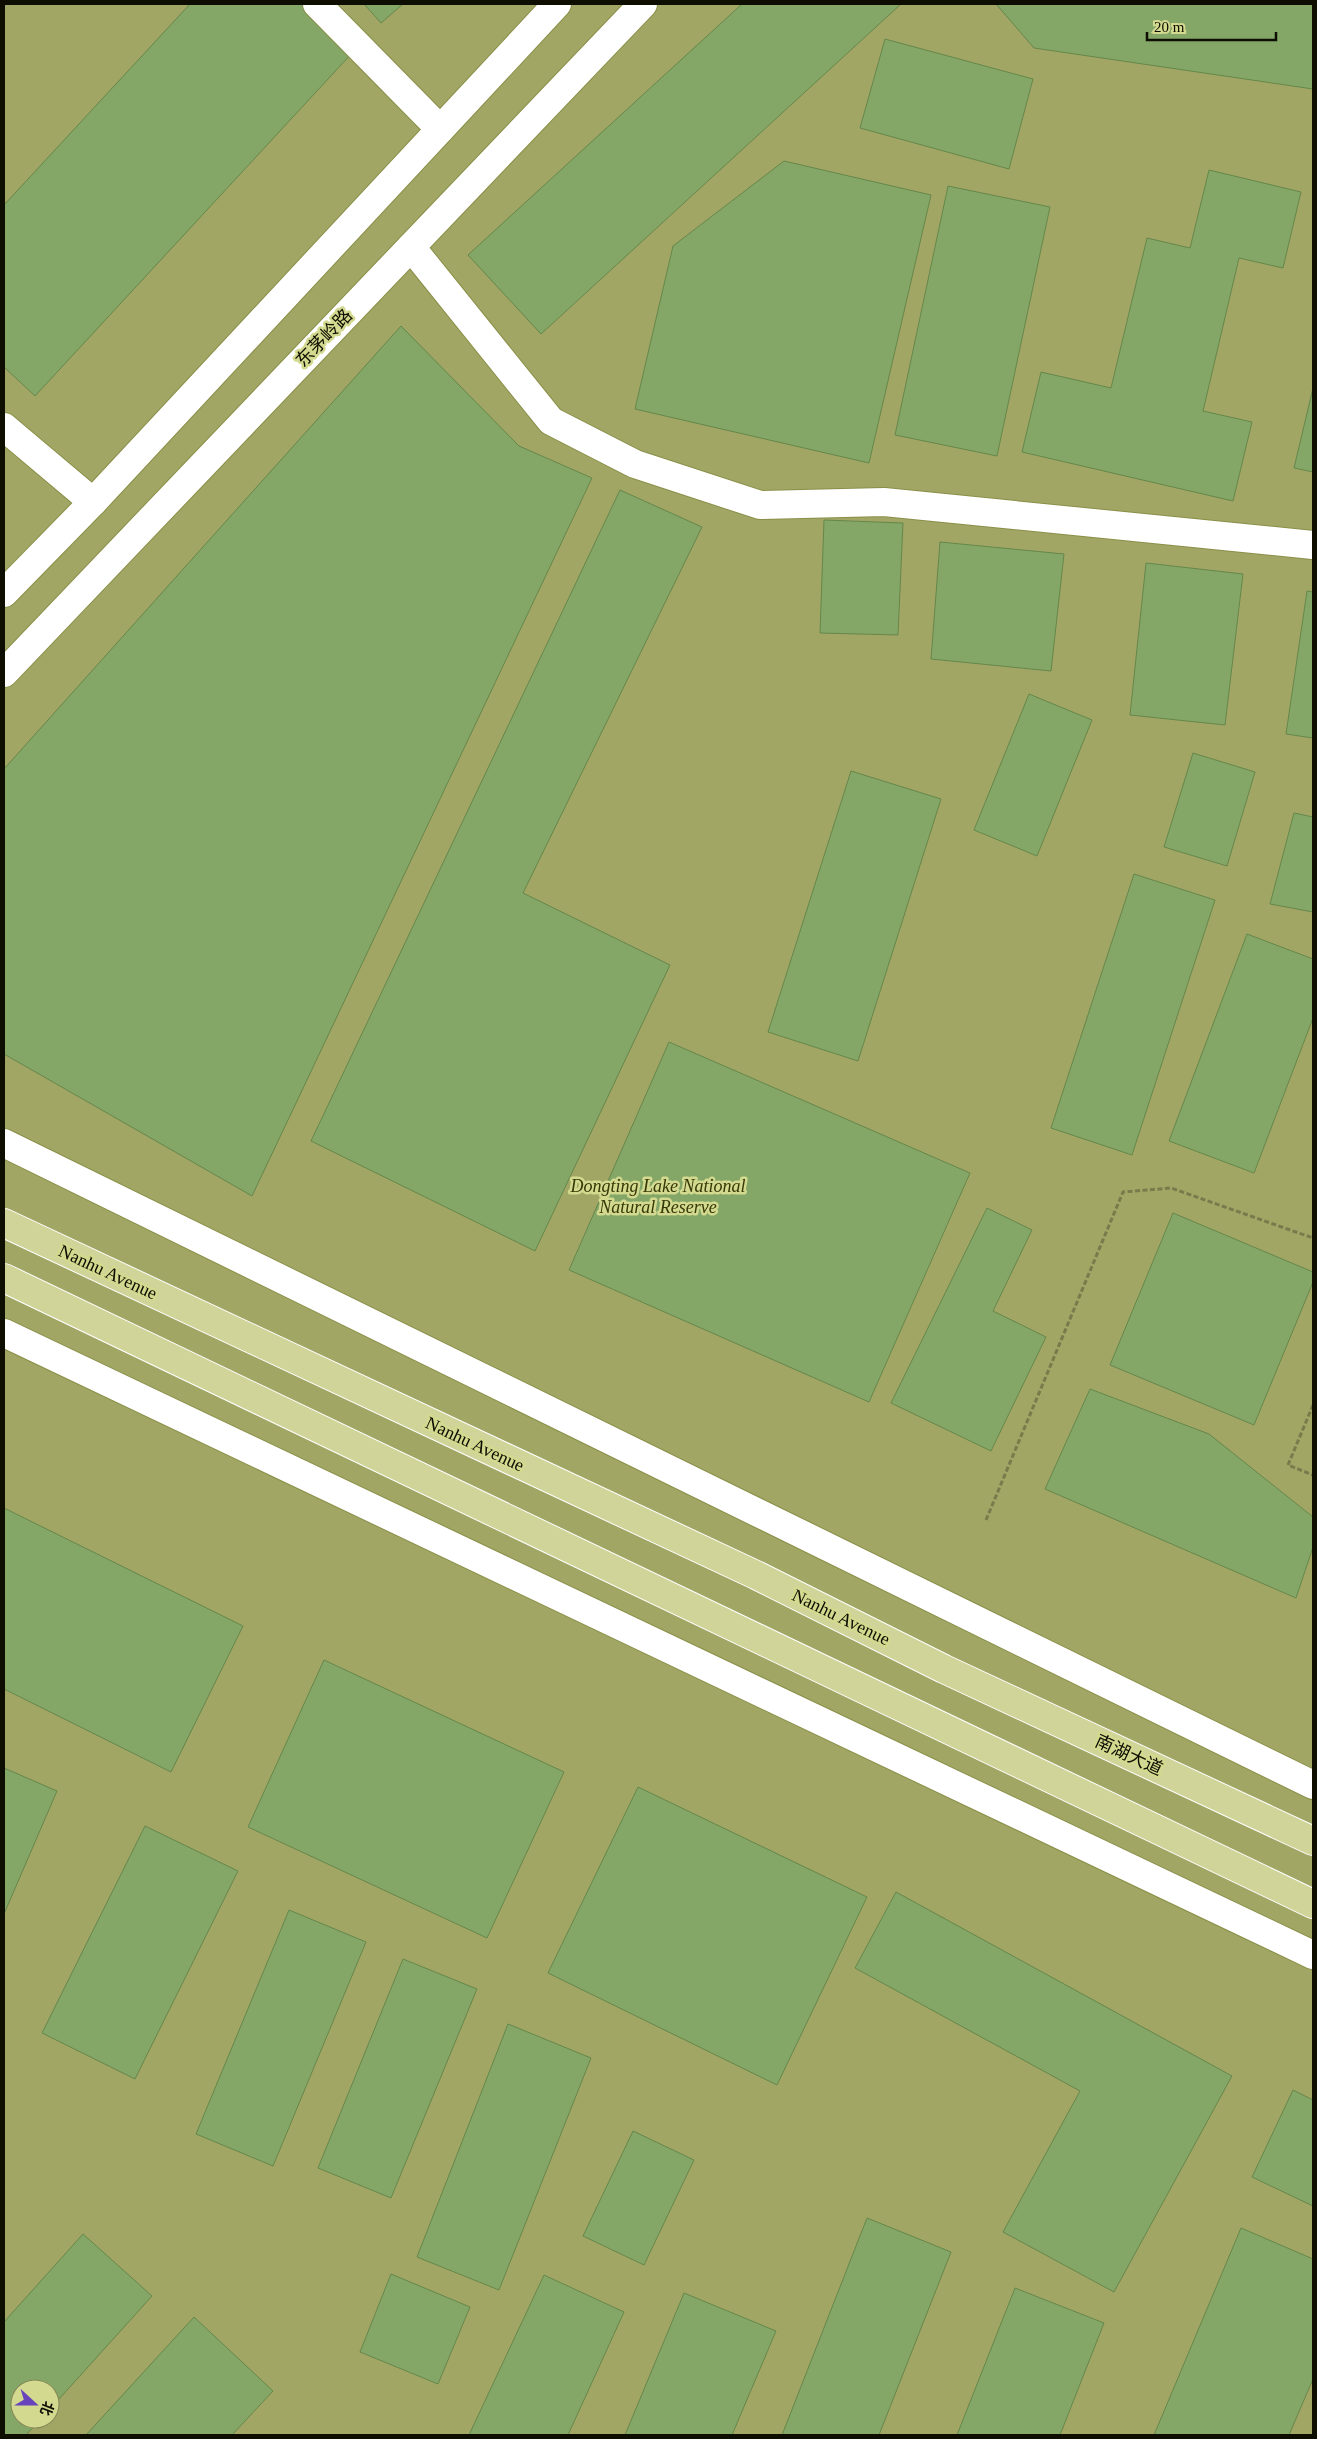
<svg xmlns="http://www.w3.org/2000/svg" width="1317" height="2439" font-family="'Times New Roman','Noto Sans SC',serif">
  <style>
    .green { fill: #a1a665; fill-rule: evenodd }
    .building { fill: #84a768; stroke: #66874a }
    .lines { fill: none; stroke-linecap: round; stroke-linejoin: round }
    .minor-casing { stroke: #8a8f47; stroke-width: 30 }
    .tertiary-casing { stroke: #8a8f47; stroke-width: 30 }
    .secondary-casing { stroke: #8a8f47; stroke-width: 30 }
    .primary-casing { stroke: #fff; stroke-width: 30 }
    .path { stroke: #787b4b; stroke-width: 3; stroke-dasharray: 5 2.5; stroke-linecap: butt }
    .minor { stroke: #fff; stroke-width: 28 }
    .tertiary { stroke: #fff; stroke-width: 28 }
    .secondary { stroke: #fff; stroke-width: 28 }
    .primary { stroke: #d0d498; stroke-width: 28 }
    .labels { text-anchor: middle; stroke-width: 5; stroke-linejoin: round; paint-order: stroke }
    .street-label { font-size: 18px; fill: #0e0e00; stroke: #d3d98f }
    .park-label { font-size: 18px; font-style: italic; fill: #363806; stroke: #d3d98f }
  </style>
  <rect width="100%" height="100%" fill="#c6cc82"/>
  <path class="green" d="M 4,4 L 1313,4 L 1313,2435 L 4,2435 ZM 20,2389 L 50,2389 L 50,2419 L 20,2419 Z"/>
  <g class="building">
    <polygon points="190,4 302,4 353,52 35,396 4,367 4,205"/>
    <polygon points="364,4 403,4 381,23"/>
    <polygon points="742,4 901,4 541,334 468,255"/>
    <polygon points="996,4 1313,4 1313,89 1034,48"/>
    <polygon points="885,39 1033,79 1009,169 860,128"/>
    <polygon points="784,161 931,195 869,463 635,409 673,246"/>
    <polygon points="1209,170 1301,192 1283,268 1239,258 1203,411 1252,422 1233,501 1022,452 1041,372 1111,388 1147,238 1190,248"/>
    <polygon points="948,186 1050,207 997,456 895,435"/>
    <polygon points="401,326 519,446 592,478 252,1196 4,1054 4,769"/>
    <polygon points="1313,388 1313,472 1294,468"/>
    <polygon points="620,490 702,527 523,893 670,965 535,1251 311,1141"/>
    <polygon points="824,520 903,523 898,635 820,633"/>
    <polygon points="940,542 1064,554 1051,671 931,659"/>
    <polygon points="1146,563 1243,574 1225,725 1130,715"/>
    <polygon points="1307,591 1313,592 1313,738 1286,734"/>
    <polygon points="1029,694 1092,720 1037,856 974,830"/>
    <polygon points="1193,753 1255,772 1227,866 1164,847"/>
    <polygon points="851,771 941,799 858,1061 768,1032"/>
    <polygon points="1294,813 1313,817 1313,912 1270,904"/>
    <polygon points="1134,874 1215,900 1132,1155 1051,1128"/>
    <polygon points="1247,934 1313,959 1313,1018 1254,1173 1169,1141"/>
    <polygon points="669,1042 970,1173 869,1402 569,1270"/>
    <polygon points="987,1208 1032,1230 993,1311 1046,1337 991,1451 891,1403"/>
    <polygon points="1173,1213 1313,1272 1313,1282 1254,1425 1110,1365"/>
    <polygon points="1090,1389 1209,1434 1313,1517 1313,1547 1296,1598 1045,1489"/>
    <polygon points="4,1508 243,1626 171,1772 4,1689"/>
    <polygon points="324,1660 564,1772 487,1938 248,1827"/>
    <polygon points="4,1768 57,1791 4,1914"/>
    <polygon points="638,1787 867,1897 777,2085 548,1973"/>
    <polygon points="145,1826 238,1871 135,2079 42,2033"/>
    <polygon points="896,1892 1232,2076 1114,2292 1003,2232 1080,2091 855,1968"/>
    <polygon points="289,1910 366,1942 273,2166 196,2134"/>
    <polygon points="403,1959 477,1989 391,2198 318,2168"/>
    <polygon points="508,2024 591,2058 499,2290 417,2257"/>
    <polygon points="1293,2090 1313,2100 1313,2206 1252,2177"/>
    <polygon points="633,2131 694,2160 644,2265 583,2236"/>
    <polygon points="867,2218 951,2252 879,2435 782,2435"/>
    <polygon points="1241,2228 1313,2259 1313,2379 1289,2435 1154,2435"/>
    <polygon points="83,2234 152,2296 50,2409 50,2389 20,2389 20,2419 41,2419 26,2435 4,2435 4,2322"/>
    <polygon points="391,2274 470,2307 438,2384 360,2352"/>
    <polygon points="544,2275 624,2312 568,2435 469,2435"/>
    <polygon points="1015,2288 1104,2323 1060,2435 957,2435"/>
    <polygon points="684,2293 776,2331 732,2435 625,2435"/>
    <polygon points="194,2317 273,2391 232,2435 86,2435"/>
  </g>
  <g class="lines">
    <g class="minor-casing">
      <g id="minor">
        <polyline points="317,4 440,129"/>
        <polyline points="411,247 551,421 635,464 760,505 884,502 1313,545"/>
        <polyline points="4,427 93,502"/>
      </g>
    </g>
    <g class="tertiary-casing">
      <g id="tertiary">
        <polyline points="4,1143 1313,1785"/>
        <polyline points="4,1333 1313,1955"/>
      </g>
    </g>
    <g class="secondary-casing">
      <g id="secondary">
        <polyline points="4,593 93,502 557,4"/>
        <polyline points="4,673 643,4"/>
      </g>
    </g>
    <g class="primary-casing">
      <g id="primary">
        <polyline points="4,1223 756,1575 944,1669 1313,1841"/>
        <polyline points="4,1278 1313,1904"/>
      </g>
    </g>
    <g class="path">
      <polyline points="1313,1405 1288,1465 1313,1475"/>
      <polyline points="986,1520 1123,1192 1171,1188 1313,1238"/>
    </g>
    <use href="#minor" class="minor"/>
    <use href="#tertiary" class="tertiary"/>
    <use href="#secondary" class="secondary"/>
    <use href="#primary" class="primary"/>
  </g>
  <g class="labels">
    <g class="street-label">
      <text transform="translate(324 338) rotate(-46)" y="6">东茅岭路</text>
      <text transform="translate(108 1272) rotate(25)" y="6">Nanhu Avenue</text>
      <text transform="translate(475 1444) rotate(25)" y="6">Nanhu Avenue</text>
      <text transform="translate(841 1617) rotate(26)" y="6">Nanhu Avenue</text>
      <text transform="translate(1129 1755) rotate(25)" y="6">南湖大道</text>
    </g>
    <g class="park-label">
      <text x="658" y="1192">Dongting Lake National<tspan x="658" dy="21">Natural Reserve</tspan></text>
    </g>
  </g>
  <rect width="1317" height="2439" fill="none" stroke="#0e0e00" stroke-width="10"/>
  <g transform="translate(35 2404) rotate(111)"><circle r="24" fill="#d3d98f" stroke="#848856"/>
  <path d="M0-4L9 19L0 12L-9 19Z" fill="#6743bc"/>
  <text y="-8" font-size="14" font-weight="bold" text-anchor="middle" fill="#0e0e00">北</text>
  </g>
  <path d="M1147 32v8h129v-8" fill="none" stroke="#0e0e00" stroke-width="2.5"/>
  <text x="1154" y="32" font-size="15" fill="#0e0e00" stroke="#d3d98f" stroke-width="4" paint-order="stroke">20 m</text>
</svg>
